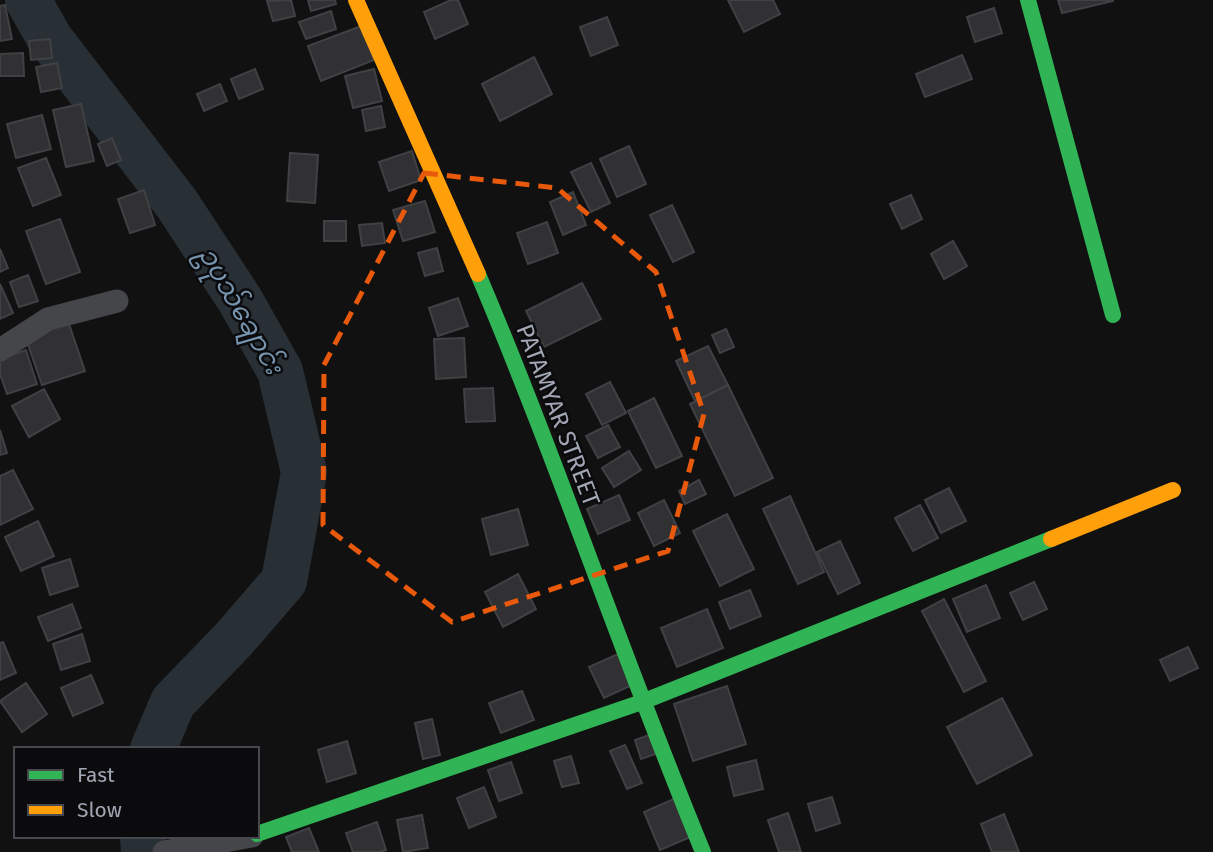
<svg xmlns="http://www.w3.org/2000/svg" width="1213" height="852" font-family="'Fira Sans','Noto Sans Myanmar',sans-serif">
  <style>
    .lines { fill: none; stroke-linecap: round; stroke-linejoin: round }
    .river { stroke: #283036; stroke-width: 46 }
    .building { fill: #313133; stroke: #404145; stroke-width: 2 }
    .street { stroke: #45464a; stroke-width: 23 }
    .fast { stroke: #30b455; stroke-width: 16 }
    .slow { stroke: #ff9f0a; stroke-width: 16 }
    .marked { fill: none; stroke: #e8590c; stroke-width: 5; stroke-dasharray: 14 9; stroke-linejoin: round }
    .labels { text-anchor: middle; stroke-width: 5; stroke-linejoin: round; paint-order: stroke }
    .street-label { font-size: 24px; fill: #a1a6b3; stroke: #0b0b0d }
    .water-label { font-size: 26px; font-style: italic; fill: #7794af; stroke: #0b0b0d }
  </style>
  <rect width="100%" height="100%" fill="#111"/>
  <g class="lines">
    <g class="river">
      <polyline points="28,0 50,39 177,204 240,300 280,371 304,472 284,581 233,640 173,702 153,749"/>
      <polyline points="143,836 144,852"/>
    </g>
  </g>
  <g class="building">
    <polygon points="291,0 295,16 273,21 267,1"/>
    <polygon points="308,0 335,0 336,4 311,11"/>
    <polygon points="451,0 458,0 468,24 435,39 424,12"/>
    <polygon points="728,0 773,0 780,14 744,32"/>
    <polygon points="1058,0 1113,0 1113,1 1062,13"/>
    <polygon points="5,5 12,39 0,41 0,6"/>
    <polygon points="994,8 1002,33 975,42 967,17"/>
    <polygon points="331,11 336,29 306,39 299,22"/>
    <polygon points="607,17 618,45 591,56 580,27"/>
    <polygon points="361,26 374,60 321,81 308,46"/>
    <polygon points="50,39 52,58 31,60 29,41"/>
    <polygon points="23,53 24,76 0,76 0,54"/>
    <polygon points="962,55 972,79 925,97 916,74"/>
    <polygon points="534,57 552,94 500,121 482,84"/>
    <polygon points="57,63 62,88 41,92 36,67"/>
    <polygon points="255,69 263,89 239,99 231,79"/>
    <polygon points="374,69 382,101 353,108 345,76"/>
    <polygon points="220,84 227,101 204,111 197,94"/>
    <polygon points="81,104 94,161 66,167 53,110"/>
    <polygon points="381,106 385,127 366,131 362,110"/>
    <polygon points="42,115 51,149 16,158 7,124"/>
    <polygon points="112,138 121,160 107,166 98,144"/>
    <polygon points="629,146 646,184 617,197 600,159"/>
    <polygon points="412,151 421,180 389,191 379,162"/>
    <polygon points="290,153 318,155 315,203 287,201"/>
    <polygon points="46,158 61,195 33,206 18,168"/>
    <polygon points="591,163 610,203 591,212 571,172"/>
    <polygon points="144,190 155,225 130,233 118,199"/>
    <polygon points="573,192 586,225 563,235 550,202"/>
    <polygon points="911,195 922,219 902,229 890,204"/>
    <polygon points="425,201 435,232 403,241 393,210"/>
    <polygon points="672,205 694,252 673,262 650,215"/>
    <polygon points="60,219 80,272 46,284 26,231"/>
    <rect x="324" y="221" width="22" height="20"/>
    <polygon points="547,222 558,253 528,264 517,233"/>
    <polygon points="382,223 385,243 362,246 359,225"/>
    <polygon points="953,241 967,266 944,279 931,254"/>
    <polygon points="437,248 443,271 425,276 418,253"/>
    <polygon points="0,249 8,268 0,272"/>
    <polygon points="28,275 38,301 19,307 10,282"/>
    <polygon points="582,283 601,319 544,347 526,311"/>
    <polygon points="0,284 13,313 0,319"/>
    <polygon points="458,298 468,326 438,336 429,308"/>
    <polygon points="68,321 85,371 42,385 25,336"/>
    <polygon points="726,329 734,347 720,353 712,335"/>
    <polygon points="464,338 466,377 436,379 434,339"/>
    <polygon points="708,346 728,385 695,401 676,361"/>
    <polygon points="26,350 37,384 7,394 0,374 0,359"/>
    <polygon points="610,382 626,413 602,425 586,394"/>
    <polygon points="728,385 773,478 735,496 690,404"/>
    <polygon points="493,388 495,421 466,422 464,389"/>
    <polygon points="44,389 60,419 29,437 12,406"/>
    <polygon points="654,398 682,456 656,468 628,411"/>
    <polygon points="608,425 620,447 598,458 586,436"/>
    <polygon points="0,430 7,453 0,455"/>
    <polygon points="629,451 641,470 614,487 602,468"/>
    <polygon points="13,470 33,509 0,525 0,476"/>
    <polygon points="699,480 706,494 685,504 679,491"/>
    <polygon points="949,488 966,521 941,533 925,500"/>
    <polygon points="619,495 630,520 598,534 587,509"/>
    <polygon points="790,496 824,572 798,584 763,509"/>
    <polygon points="664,500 680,533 654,546 638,513"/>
    <polygon points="920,505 938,538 913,551 895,518"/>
    <polygon points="518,509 528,545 491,555 482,519"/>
    <polygon points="727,514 754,569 720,586 693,531"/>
    <polygon points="38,521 54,556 21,571 5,537"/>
    <polygon points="840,541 860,583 838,594 817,552"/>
    <polygon points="70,559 78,586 50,595 42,568"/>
    <polygon points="518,574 536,609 503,627 485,592"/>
    <polygon points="1034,582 1047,609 1023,620 1010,593"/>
    <polygon points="986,585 1000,618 967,632 953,599"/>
    <polygon points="750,590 761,616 730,629 719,602"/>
    <polygon points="944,599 986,681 964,692 922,611"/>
    <polygon points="72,604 81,628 48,641 38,617"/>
    <polygon points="707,609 723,648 677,667 661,628"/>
    <polygon points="82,634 90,661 61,670 53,644"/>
    <polygon points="3,642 16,673 0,680 0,643"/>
    <polygon points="1188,647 1198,668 1170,681 1160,660"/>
    <polygon points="618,654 632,685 604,698 589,667"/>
    <polygon points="91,675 103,703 73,716 61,688"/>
    <polygon points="26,683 47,714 22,732 0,701"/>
    <polygon points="727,686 746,744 693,761 674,704"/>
    <polygon points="522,691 534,720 501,733 489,703"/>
    <polygon points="1002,698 1032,755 977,784 947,727"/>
    <polygon points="432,719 440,755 423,759 415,723"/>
    <polygon points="649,735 656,754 641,759 635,740"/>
    <polygon points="347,741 356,773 327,782 318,750"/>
    <polygon points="625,745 642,783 627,789 610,751"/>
    <polygon points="571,756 579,783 562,787 554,761"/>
    <polygon points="756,760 763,789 734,796 727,767"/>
    <polygon points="511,762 522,793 499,801 488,770"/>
    <polygon points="484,787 496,817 469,828 457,798"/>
    <polygon points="832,797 840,823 816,831 808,804"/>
    <polygon points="676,798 693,836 660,850 644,812"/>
    <polygon points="788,813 801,852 779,852 768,820"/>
    <polygon points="1004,814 1019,852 992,852 981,824"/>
    <polygon points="422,815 428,848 403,852 397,820"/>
    <polygon points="377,822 386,850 380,852 353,852 346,833"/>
    <polygon points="309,828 319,852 292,852 286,837"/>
  </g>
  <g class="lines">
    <g class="street">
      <polyline points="0,350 48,319 117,301"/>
      <polyline points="164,852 252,836"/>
    </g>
    <g class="fast">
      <polyline points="1028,0 1113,315"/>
      <path d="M 478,274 C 559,465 624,661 703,852"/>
      <polyline points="257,834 642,702 1051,539"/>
    </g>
    <g class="slow">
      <polyline points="356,0 478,274"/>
      <polyline points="1051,539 1173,490"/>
    </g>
  </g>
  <path class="marked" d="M 424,173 L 557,188 L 656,272 L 704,414 L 668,551 L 452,622 L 323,525 L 324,365 Z"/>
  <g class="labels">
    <g class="street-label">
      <text transform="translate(558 415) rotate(69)" y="8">PATAMYAR STREET</text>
    </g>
    <g class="water-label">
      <text transform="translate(241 310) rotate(60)" y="9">ဥပုသ်ချောင်း</text>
    </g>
  </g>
  <rect x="14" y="747" width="245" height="91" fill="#0b0b0d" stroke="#47494f" stroke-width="2"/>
  <rect x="28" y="770" width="35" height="10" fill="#30b455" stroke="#47494f" stroke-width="2"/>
  <text x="77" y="782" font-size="21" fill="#a1a6b3">Fast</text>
  <rect x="28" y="805" width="35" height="10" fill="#ff9f0a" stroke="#47494f" stroke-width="2"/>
  <text x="77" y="817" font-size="21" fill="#a1a6b3">Slow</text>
</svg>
